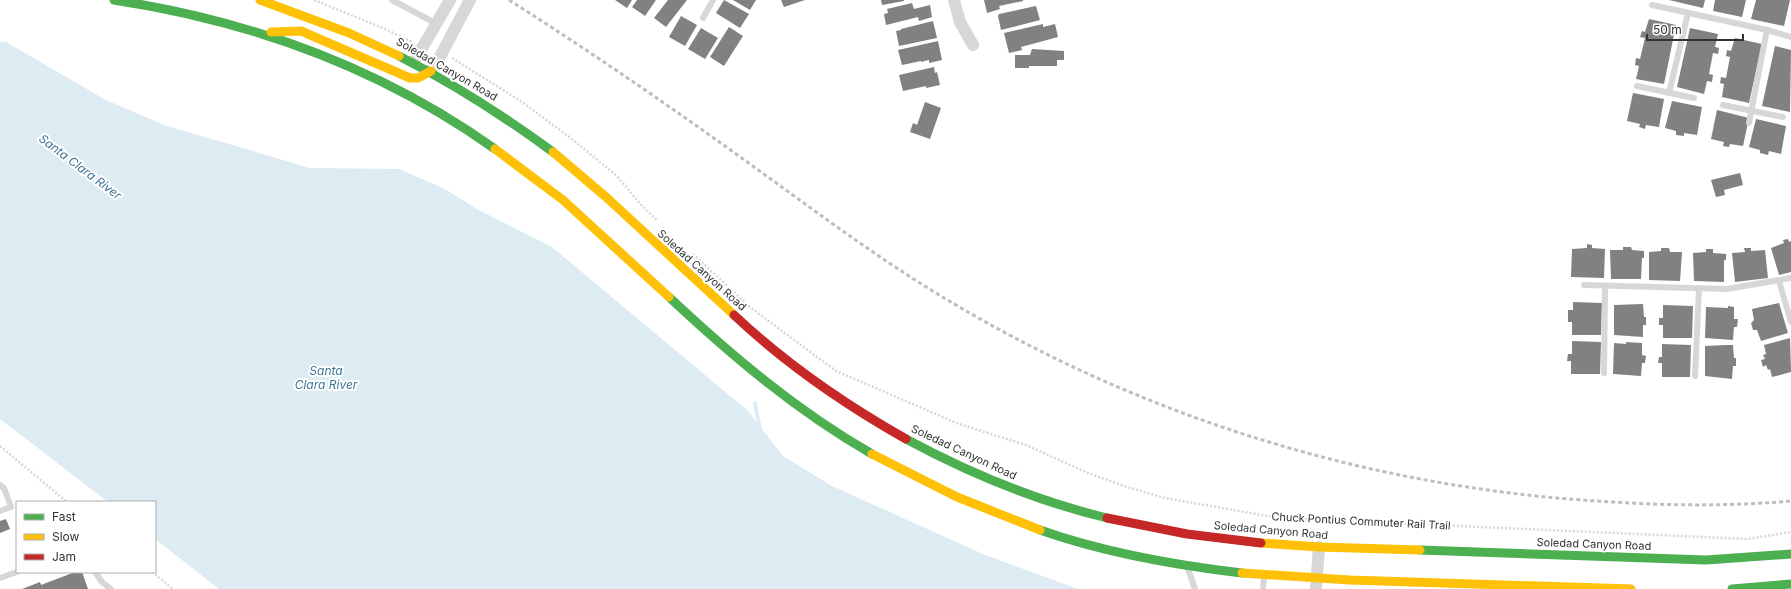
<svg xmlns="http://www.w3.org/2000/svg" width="1791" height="589" font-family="Inter,sans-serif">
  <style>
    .water { fill: #ddebf3 }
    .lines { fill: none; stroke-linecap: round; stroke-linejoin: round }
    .stream { stroke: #ddebf3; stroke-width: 4 }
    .building { fill: #818181 }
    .path { stroke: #d6d6d6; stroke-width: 2.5; stroke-dasharray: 2 2; stroke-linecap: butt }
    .lane { stroke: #d7d7d7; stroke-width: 6 }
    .street { stroke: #d7d7d7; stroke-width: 12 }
    .fast { stroke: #4caf50; stroke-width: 9 }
    .slow { stroke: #ffc107; stroke-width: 9 }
    .jam { stroke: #c62828; stroke-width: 9 }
    .rail { stroke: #bebebe; stroke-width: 3; stroke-dasharray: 4 3; stroke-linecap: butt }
    .labels { text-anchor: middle; stroke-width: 4; stroke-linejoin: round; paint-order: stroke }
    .street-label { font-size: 11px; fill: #333; stroke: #fff }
    .water-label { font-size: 12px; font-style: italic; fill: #3f7597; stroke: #fff }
  </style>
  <rect width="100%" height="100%" fill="#fff"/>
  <polygon class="water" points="0,42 6,42 104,99 164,125 310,168 399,169 445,189 477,209 552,247 748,411 783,456 832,486 983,554 1078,589 219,589 155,539 155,502 108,502 0,419"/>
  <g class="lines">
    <polyline class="stream" points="755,403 760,430"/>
  </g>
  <g class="building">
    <polygon points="615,0 632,0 627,8"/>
    <polygon points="637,0 656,0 645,16 632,7"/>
    <polygon points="668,0 687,0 666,27 654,18"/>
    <polygon points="724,0 749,14 740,28 716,13"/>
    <polygon points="733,0 756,0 750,10"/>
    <polygon points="781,0 805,0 784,7"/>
    <polygon points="881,0 904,0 904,1 882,5"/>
    <polygon points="984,0 1023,0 1023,1 999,6 1000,9 987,13"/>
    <polygon points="1669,0 1705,0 1703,8"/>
    <polygon points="1715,0 1746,0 1742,17 1713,11"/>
    <polygon points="1756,0 1790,0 1784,26 1751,19"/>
    <polygon points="912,3 914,9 930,5 932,17 919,21 918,17 886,25 884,14 888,13 887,9"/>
    <polygon points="1036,6 1040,20 1001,30 998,16 999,14"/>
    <polygon points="681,16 697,25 685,46 669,37"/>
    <polygon points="1649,19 1676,25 1664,84 1636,79 1639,66 1635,65 1636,58 1640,59 1645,38 1640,37 1642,31 1645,32"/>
    <polygon points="933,21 937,38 899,46 896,31 901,30 901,29"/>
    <polygon points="1043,24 1043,27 1055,24 1058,37 1021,47 1022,50 1009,53 1004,33"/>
    <polygon points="729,27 743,36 724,66 710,57"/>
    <polygon points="701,28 718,38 705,59 688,49"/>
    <polygon points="1690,28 1718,34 1715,47 1719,48 1718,54 1713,53 1709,74 1713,75 1712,82 1707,81 1704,94 1677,87"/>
    <polygon points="1735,38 1762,44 1749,103 1722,97 1724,84 1720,83 1721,77 1726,78 1730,57 1726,56 1727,50 1731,51"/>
    <polygon points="938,41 942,60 929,63 929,60 921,62 921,61 902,65 898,50"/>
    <polygon points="1775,46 1791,50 1790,112 1762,106"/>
    <polygon points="1032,49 1064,51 1064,60 1057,60 1057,66 1029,66 1029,68 1015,68 1015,55 1030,55"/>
    <polygon points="934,67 935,73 937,72 940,85 926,88 926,86 903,91 899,75"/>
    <polygon points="1633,93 1664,99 1659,127 1646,125 1645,129 1639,127 1640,124 1627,121"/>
    <polygon points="1672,101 1702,107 1697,135 1684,133 1684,136 1676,135 1676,131 1665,128"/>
    <polygon points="925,102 941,108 930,139 910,132 913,123 917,125"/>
    <polygon points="1717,110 1749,118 1743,146 1730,144 1729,147 1723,146 1724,142 1711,139"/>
    <polygon points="1756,119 1786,126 1781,154 1769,151 1768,155 1760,153 1760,150 1749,147"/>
    <polygon points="1740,173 1743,185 1724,190 1725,195 1716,197 1711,180"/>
    <polygon points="1788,239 1789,242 1791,241 1791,272 1779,275 1771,248 1784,243 1783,240"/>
    <polygon points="1587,244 1592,245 1592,248 1605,249 1604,278 1571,277 1572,249 1587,248"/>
    <polygon points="1623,247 1631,247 1632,250 1644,251 1644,258 1642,258 1641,279 1611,279 1610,250 1623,250"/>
    <polygon points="1661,248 1669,248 1670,252 1682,252 1680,281 1649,280 1649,252 1661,251"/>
    <polygon points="1744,248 1751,248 1751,251 1765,250 1768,278 1735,282 1732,253 1745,252"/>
    <polygon points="1706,249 1713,249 1713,253 1726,254 1726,260 1724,260 1724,282 1694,281 1693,253 1706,252"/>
    <polygon points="1573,302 1602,303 1601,335 1572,335 1572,322 1568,322 1568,310 1573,310"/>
    <polygon points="1779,303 1788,333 1761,341 1757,330 1753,330 1751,323 1754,320 1752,309"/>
    <polygon points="1643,304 1644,317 1646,317 1646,325 1643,325 1643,337 1614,335 1614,305"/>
    <polygon points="1663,305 1693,306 1692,338 1663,338 1663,325 1659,325 1659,318 1663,318"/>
    <polygon points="1728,306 1734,307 1734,319 1738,319 1737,327 1734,327 1733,340 1705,338 1706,307 1728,308"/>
    <polygon points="1790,338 1791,372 1772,377 1770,369 1768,370 1766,365 1763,367 1761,360 1765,359 1763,355 1766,354 1764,345"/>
    <polygon points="1572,341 1601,342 1600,374 1571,374 1571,361 1567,361 1568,354 1572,354"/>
    <polygon points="1626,342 1642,343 1642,355 1646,356 1645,363 1642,363 1641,376 1613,374 1614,343 1626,344"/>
    <polygon points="1662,344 1691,345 1690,377 1662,377 1662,363 1658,363 1659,357 1662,357"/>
    <polygon points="1726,345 1733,345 1734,358 1736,358 1736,366 1733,366 1732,379 1705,376 1705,346"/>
    <polygon points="6,519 10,529 0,533 0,521"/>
    <polygon points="75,572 82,572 88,589 22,589 40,582 41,585"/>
  </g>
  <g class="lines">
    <g class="path">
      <polyline points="314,0 385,29 412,42"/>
      <polyline points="452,58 522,102 568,136 617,176 642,206 657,220"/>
      <polyline points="693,254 751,308 836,371 959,424 1026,445 1088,473 1127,487 1165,498 1279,518 1748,539 1791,532"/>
      <polyline points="0,446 67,502"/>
      <polyline points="152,572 173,589"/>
    </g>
    <g class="lane">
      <polyline points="392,0 437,24"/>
      <polyline points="1652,5 1767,30 1791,37"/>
      <polyline points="703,18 713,0"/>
      <polyline points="1637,86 1694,98"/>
      <polyline points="1669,93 1688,13"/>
      <polyline points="1723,105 1783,117"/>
      <polyline points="1749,123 1767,30"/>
      <polyline points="1779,281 1791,322"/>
      <polyline points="1584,285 1727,289 1791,278"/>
      <polyline points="1604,373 1605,286"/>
      <polyline points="1695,376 1699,288"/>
      <polyline points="0,485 4,488 11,507 0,511"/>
      <polyline points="1188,569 1195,589"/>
      <polyline points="95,572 102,582 111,589"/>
      <polyline points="0,578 17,572"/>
      <polyline points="1263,589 1264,577"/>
    </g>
    <g class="street">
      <polyline points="954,0 960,22 973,45"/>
      <polyline points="414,62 450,0"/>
      <polyline points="431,71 442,53 470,0"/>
      <polyline points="1316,589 1319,547"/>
    </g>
    <g class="fast">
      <path d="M 114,0 C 252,21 381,68 495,149"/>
      <path d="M 399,56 C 454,84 504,116 553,152"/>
      <path d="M 669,297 C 732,356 797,411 872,454"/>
      <path d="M 906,439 C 969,473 1037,501 1107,518"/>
      <path d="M 1040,530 C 1105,553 1174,565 1242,573"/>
      <polyline points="1420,550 1706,560 1791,554"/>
      <polyline points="1732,589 1791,584"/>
    </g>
    <g class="slow">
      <polyline points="260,0 349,33 399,56"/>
      <polyline points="271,32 301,31 410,78 418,78 431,71"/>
      <polyline points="495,149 563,200 669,297"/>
      <polyline points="553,152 606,197 734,315"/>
      <polyline points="872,454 957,497 1040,530"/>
      <polyline points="1261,543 1319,547 1420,550"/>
      <polyline points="1242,573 1350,580 1631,589"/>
    </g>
    <g class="jam">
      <path d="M 734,315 C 786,364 844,404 906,439"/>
      <polyline points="1107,518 1187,534 1261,543"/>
    </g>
    <path class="rail" d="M 509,0 C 591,52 671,107 750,164 C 811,208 872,254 936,293 C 1140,418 1375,490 1614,502 C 1673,506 1732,506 1791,501"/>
  </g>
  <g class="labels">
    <g class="street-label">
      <text transform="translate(447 69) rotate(30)" y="4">Soledad Canyon Road</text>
      <text transform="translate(702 270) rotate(42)" y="4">Soledad Canyon Road</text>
      <text transform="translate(964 452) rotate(25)" y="4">Soledad Canyon Road</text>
      <text transform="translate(1361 521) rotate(3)" y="4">Chuck Pontius Commuter Rail Trail</text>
      <text transform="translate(1271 530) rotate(5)" y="4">Soledad Canyon Road</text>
      <text transform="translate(1594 544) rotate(2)" y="4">Soledad Canyon Road</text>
    </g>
    <g class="water-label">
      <text transform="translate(80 167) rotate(37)" y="4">Santa Clara River</text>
      <text x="326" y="375">Santa<tspan x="326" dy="14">Clara River</tspan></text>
    </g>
  </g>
  <rect x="16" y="501" width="140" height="72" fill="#ffffff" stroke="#adadad"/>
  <rect x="24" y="514" width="20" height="6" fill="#4caf50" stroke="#adadad"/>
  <text x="52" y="521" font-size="12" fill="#333333">Fast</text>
  <rect x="24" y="534" width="20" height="6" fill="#ffc107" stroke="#adadad"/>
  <text x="52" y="541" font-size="12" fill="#333333">Slow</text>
  <rect x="24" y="554" width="20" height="6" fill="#c62828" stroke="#adadad"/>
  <text x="52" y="561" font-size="12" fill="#333333">Jam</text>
  <path d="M1647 34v6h96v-6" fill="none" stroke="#333333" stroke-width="2"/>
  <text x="1653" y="34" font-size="12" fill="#333333" stroke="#ffffff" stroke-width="3" paint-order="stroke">50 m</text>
</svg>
